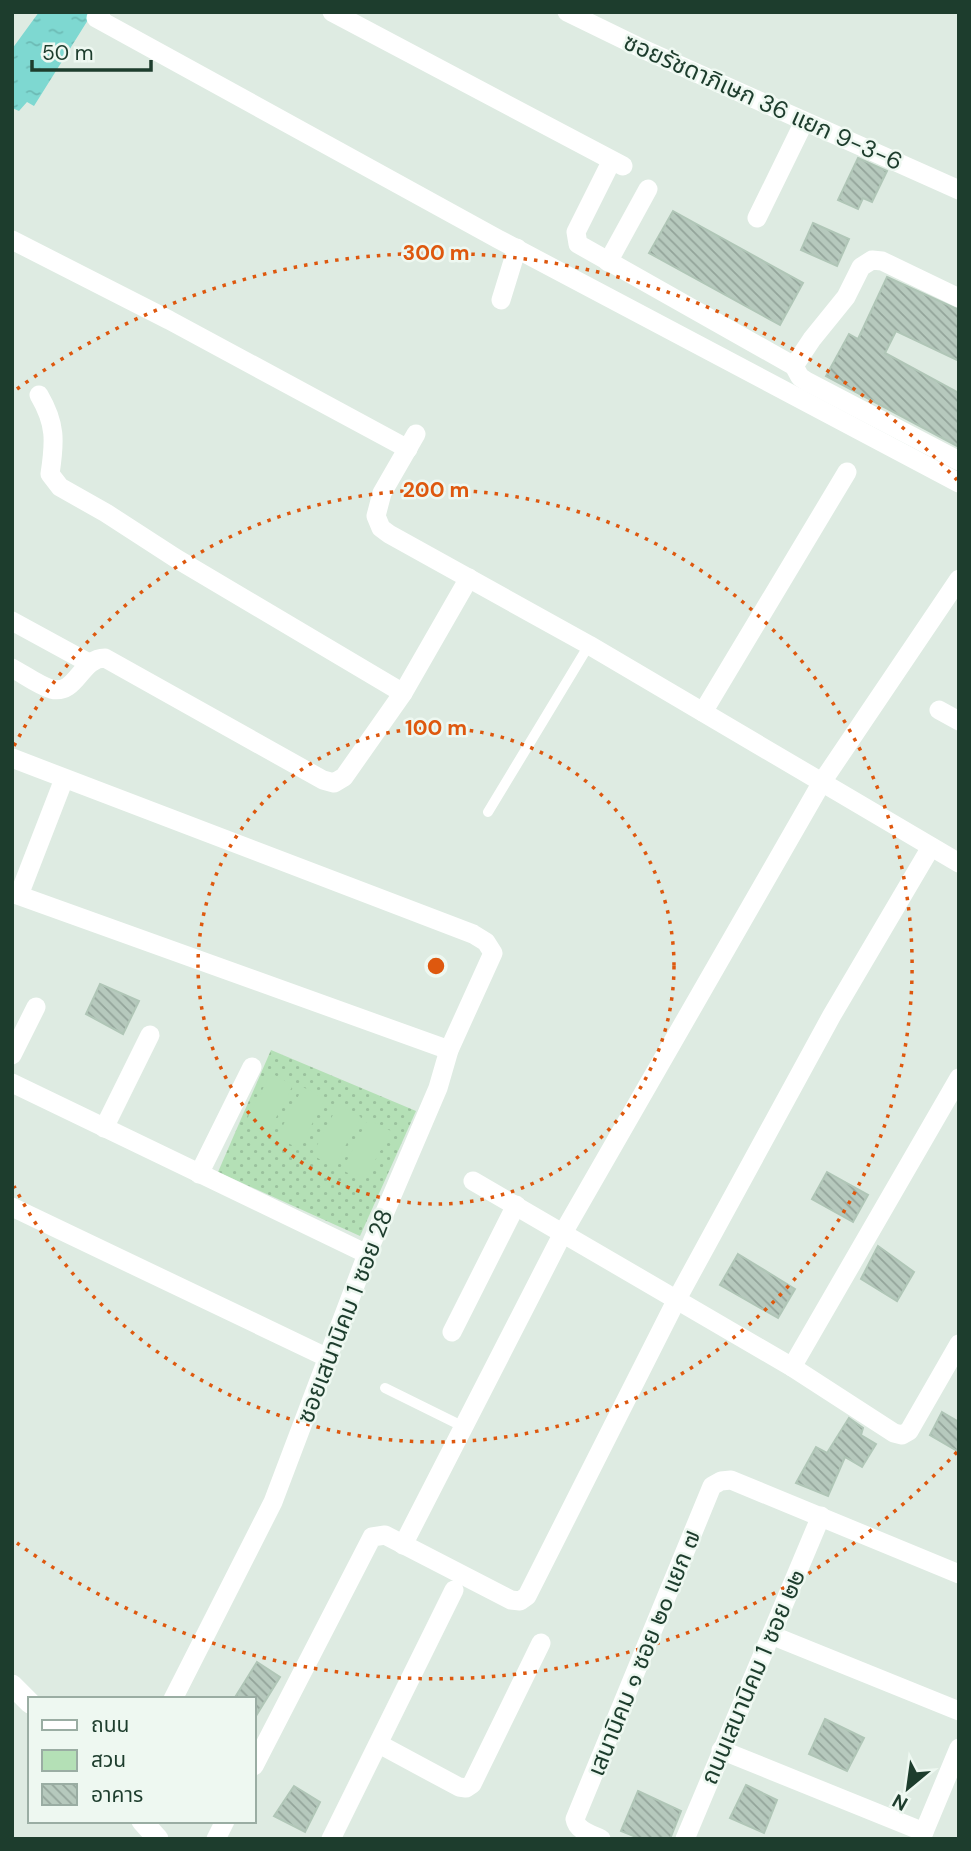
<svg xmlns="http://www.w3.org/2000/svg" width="971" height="1851" font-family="'DM Sans','Noto Sans Thai',sans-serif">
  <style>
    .green { fill: url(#green-dots) }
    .pitch { fill: #b4e0b6 }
    .water { fill: url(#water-ripples) }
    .building { fill: url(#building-back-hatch); stroke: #b0c6b7; stroke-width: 2 }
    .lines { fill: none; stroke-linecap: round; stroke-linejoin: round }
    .service { stroke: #fff; stroke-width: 10 }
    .minor { stroke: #fff; stroke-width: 19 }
    .tertiary { stroke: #fff; stroke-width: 21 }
    .ring { fill: none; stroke: #de580e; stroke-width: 3.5; stroke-dasharray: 3.5 7 }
    .labels { text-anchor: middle; stroke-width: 5; stroke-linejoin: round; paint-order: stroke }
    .street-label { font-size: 24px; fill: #1d3d2d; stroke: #eef8f1 }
    .centre { fill: #de580e; stroke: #eef8f1; stroke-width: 3.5 }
    .ring-label { font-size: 21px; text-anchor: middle; font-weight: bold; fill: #de580e; stroke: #eef8f1; stroke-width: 5; stroke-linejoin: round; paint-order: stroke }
  </style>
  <defs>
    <pattern id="green-dots" width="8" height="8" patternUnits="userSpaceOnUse" patternTransform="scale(1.75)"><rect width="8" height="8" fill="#b4e0b6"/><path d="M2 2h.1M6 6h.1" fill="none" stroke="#9ac19d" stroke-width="1.8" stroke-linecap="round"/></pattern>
    <pattern id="water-ripples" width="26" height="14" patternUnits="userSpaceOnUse" patternTransform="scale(1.75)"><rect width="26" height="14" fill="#7ed8d1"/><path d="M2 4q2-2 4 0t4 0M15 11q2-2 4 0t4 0" fill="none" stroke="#6cbab4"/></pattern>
    <pattern id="building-back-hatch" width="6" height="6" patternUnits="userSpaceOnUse" patternTransform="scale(1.75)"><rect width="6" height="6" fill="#b6c9bd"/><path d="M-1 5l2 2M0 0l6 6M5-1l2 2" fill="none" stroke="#93a49a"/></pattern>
  </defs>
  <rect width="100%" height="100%" fill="#deebe2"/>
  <polygon class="green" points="271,1050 416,1111 360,1236 218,1172"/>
  <g class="pitch">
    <polygon points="271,1073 293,1085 267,1135 245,1123"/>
    <polygon points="303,1087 325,1099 299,1149 277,1137"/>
    <polygon points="338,1105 361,1117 334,1167 312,1155"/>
    <polygon points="368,1119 391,1131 364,1181 342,1170"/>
  </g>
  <polygon class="water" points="39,12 93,12 34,106 27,102 19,111 12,108 12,49"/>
  <g class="building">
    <polygon points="858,158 887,171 872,202 863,198 858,209 838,200"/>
    <polygon points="673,211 803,283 780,325 649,253"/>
    <polygon points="813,223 849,239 837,266 801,250"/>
    <polygon points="887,277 959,310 959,361 896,331 885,353 959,393 959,447 826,376 849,334 858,339"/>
    <polygon points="100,984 139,1001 123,1034 86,1014"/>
    <polygon points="827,1172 868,1195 853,1222 812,1199"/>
    <polygon points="878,1246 914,1272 897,1301 861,1279"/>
    <polygon points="738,1254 795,1289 778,1318 720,1285"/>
    <polygon points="942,1412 959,1422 959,1452 930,1435"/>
    <polygon points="849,1418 863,1428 861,1435 876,1444 862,1467 845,1457 828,1496 796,1483 816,1447 827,1453"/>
    <polygon points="257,1662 280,1677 254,1719 254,1699 234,1699"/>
    <polygon points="825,1719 864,1738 847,1771 809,1754"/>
    <polygon points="746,1785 777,1800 764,1833 730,1818"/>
    <polygon points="294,1786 320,1802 305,1832 274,1816"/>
    <polygon points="638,1791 681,1811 670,1839 641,1839 621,1831"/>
  </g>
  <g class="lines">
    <g class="service">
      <polyline points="488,812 589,645"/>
      <polyline points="385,1388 464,1427"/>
    </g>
    <g class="minor">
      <polyline points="101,12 96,18 498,239 959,483"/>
      <polyline points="332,12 623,166"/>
      <polyline points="567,12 645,50 959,190"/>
      <polyline points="608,168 576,232 578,244 794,366 800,377 806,381 959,461"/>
      <polyline points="757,218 804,122"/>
      <polyline points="12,240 169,320 408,449"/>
      <polyline points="608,262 648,189"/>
      <polyline points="501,300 517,248"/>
      <polyline points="794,366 812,339 846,297 861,267 872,260 882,261 959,298"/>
      <path d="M 39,395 C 56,424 55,441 50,474 L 60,487 L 106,513 L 177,559 L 403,693"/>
      <polyline points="416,434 382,493 376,516 381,528 389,534 589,645 959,863"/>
      <polyline points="12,621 89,663"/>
      <path d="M 12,668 C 25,675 38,685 51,689 C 77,696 80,658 105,658 L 323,780 L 334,783 L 344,777 L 403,693 L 469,578"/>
      <polyline points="939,710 959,721"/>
      <polyline points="703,712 847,472"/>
      <polyline points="12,758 473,934 486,942 493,953 449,1050 438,1088 367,1254 273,1502 173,1699"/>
      <polyline points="12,893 449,1050"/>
      <polyline points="19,895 64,779"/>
      <polyline points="12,1055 36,1007"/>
      <polyline points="12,1083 367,1254"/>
      <polyline points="104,1128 150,1035"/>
      <polyline points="199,1174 252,1067"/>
      <polyline points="473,1181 792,1367 894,1433 902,1435 909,1431 959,1344"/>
      <polyline points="12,1207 328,1358"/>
      <polyline points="452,1332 516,1205"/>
      <polyline points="792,1367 959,1078"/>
      <polyline points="403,1545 563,1233 822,782 959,579"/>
      <polyline points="771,1635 959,1711"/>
      <polyline points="379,1744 459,1787 466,1788 472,1784 541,1643"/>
      <polyline points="721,1750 924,1832"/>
      <polyline points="254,1766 372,1537 385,1535 511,1600 520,1601 527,1596 677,1299 832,1015 931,847"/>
      <polyline points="216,1839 225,1821"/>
      <polyline points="331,1839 454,1590"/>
      <path d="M 601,1839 C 591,1834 577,1831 575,1819 L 712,1486 L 721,1481 L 731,1480 L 959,1574"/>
      <polyline points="685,1839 821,1516"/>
      <polyline points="921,1839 959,1748"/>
    </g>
    <g class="tertiary">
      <polyline points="12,1685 30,1703"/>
      <polyline points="142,1821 158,1839"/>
    </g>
  </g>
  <g class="ring">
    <circle cx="436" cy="966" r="238"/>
    <path d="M14 746A476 476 0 1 1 14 1186"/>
    <path d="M957 1452A713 713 0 0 1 17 1543M17 389A713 713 0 0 1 957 480"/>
  </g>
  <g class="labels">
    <g class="street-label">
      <text transform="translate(763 102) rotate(24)" y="8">ซอยรัชดาภิเษก 36 แยก 9-3-6</text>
      <text transform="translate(345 1316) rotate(-69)" y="8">ซอยเสนานิคม 1 ซอย 28</text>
      <text transform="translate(644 1653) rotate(-68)" y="8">เสนานิคม ๑ ซอย ๒๐ แยก ๗</text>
      <text transform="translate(753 1677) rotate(-67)" y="8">ถนนเสนานิคม 1 ซอย ๒๒</text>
    </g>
  </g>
  <circle cx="436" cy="966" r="10" class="centre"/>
  <g class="ring-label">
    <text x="436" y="260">300 m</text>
    <text x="436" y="497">200 m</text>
    <text x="436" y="735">100 m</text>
  </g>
  <rect width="971" height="1851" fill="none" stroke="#1d3d2d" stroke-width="28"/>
  <rect x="28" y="1697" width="228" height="126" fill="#eef8f1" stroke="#9aada3" stroke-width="2"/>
  <rect x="42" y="1720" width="35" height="10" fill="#ffffff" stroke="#9aada3" stroke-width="2"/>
  <text x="91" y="1732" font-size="21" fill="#1d3d2d">ถนน</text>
  <rect x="42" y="1750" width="35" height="21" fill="#b4e0b6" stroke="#9aada3" stroke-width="2"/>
  <text x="91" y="1767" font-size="21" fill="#1d3d2d">สวน</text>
  <rect x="42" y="1784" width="35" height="21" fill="url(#building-back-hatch)" stroke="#9aada3" stroke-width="2"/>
  <text x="91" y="1802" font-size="21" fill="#1d3d2d">อาคาร</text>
  <g transform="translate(908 1788) rotate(209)" stroke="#eef8f1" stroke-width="5" paint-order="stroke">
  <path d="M0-5L12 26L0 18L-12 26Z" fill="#1d3d2d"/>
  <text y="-10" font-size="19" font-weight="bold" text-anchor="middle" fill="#1d3d2d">N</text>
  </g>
  <path d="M32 60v10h119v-10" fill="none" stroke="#1d3d2d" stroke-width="3.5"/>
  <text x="42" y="60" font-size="21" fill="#1d3d2d" stroke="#eef8f1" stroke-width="5" paint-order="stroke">50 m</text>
</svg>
